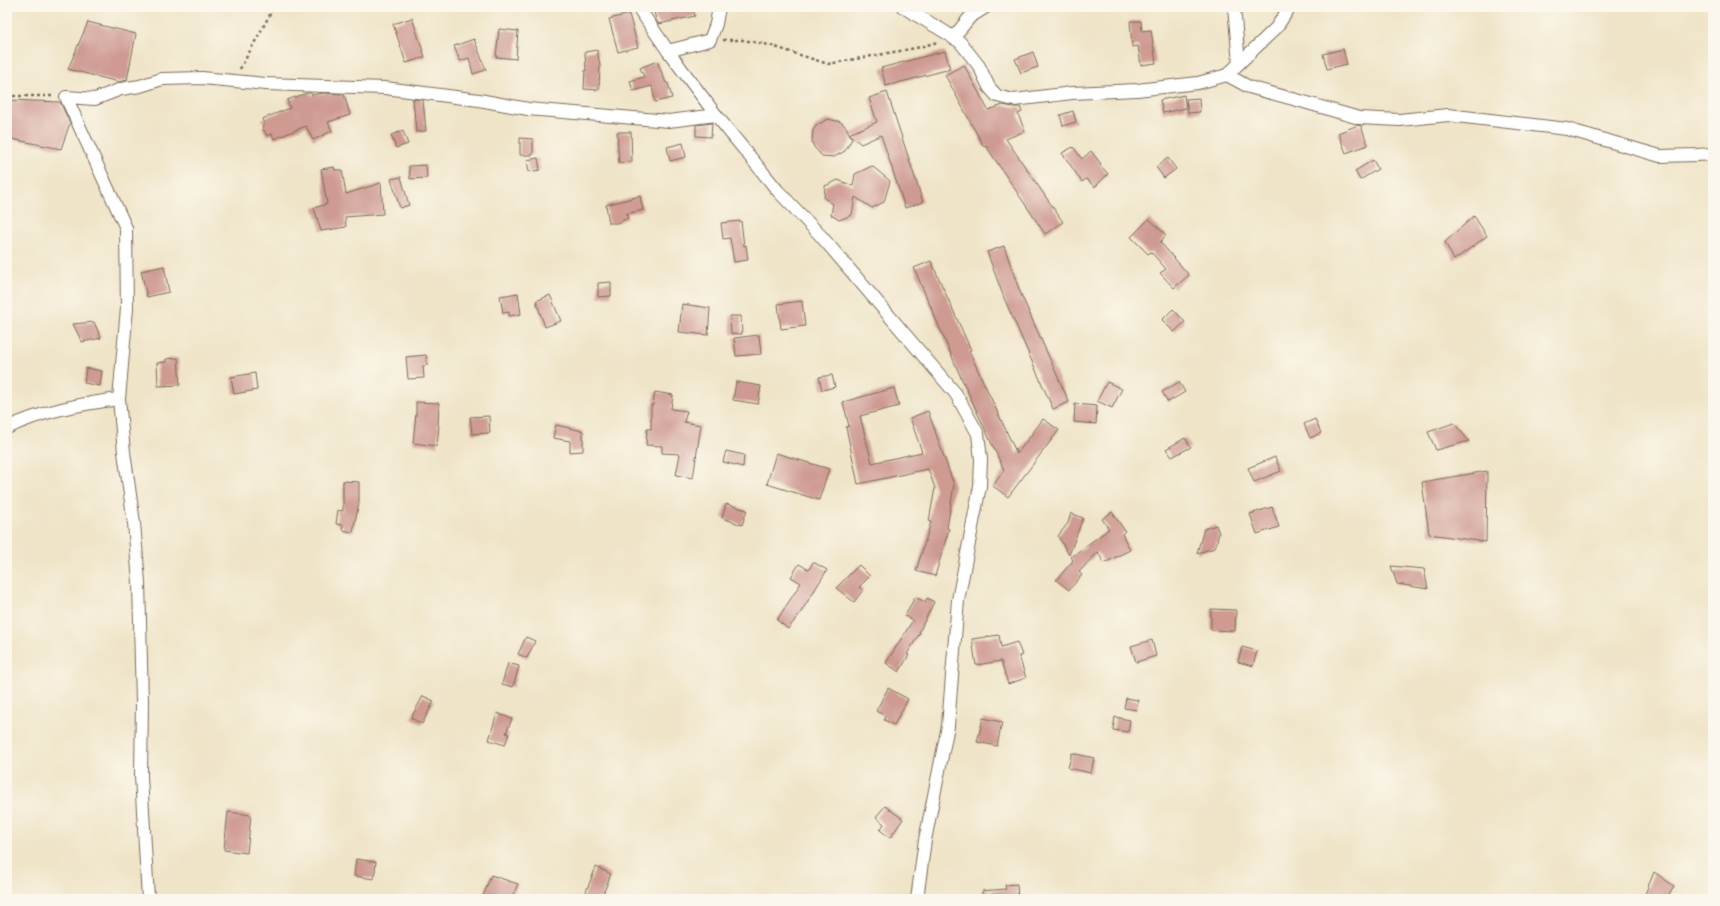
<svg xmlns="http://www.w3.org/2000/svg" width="1720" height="906" font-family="'Balsamiq Sans',sans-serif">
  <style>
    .building { fill: #ce9a92 }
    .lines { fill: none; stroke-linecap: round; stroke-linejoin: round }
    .minor-casing { stroke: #7a6b59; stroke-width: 14 }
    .path { stroke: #7a6b59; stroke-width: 2.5; stroke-dasharray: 3 3; stroke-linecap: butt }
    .minor { stroke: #fff; stroke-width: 12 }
  </style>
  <rect width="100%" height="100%" fill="#fbf7ec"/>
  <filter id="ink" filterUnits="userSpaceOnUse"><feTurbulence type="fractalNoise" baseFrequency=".025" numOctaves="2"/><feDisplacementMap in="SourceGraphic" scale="8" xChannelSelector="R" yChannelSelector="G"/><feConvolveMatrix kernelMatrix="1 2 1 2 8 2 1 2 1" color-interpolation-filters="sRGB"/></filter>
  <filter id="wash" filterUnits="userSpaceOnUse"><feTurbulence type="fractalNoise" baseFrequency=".012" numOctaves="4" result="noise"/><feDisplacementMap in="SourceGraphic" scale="16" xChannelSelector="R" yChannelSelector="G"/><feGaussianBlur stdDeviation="0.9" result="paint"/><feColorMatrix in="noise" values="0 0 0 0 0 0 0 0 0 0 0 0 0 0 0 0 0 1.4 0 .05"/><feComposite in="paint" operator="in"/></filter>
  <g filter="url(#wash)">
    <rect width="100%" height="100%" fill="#efe4c7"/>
    <g id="blocks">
      <g class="building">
        <polygon points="653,7 693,7 695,16 659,24 656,20"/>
        <polygon points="629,14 638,47 618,52 609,19"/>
        <polygon points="412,18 425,57 406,63 393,24"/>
        <polygon points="1130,21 1141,21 1142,31 1151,30 1156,63 1141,65 1138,46 1132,47"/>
        <polygon points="88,22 136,34 127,80 119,82 68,69"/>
        <polygon points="499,29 518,31 516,59 496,57"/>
        <polygon points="474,39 486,70 473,74 469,58 460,61 454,46"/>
        <polygon points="1343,49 1347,64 1327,69 1323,54"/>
        <polygon points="597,50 600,65 599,90 584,89 585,70 586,71 585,52"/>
        <polygon points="945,51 950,69 886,86 881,68"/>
        <polygon points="1033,52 1038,67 1021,73 1015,59"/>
        <polygon points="657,61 666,83 668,83 672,98 655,102 652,86 633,91 630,81 644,77 640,68"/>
        <polygon points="964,65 988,110 1003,105 1013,107 1020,107 1022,112 1018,114 1025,131 1006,139 1063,222 1045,234 986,146 984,147 945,75"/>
        <polygon points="887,92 923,202 905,208 881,135 861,144 849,134 877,122 869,98"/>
        <polygon points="307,93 311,93 312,95 323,93 344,94 350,115 328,122 332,131 313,140 306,126 274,139 272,134 267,136 262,127 265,125 262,119 290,108 287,100"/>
        <polygon points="1184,95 1186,108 1163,113 1160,100"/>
        <polygon points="1199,98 1200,112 1188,113 1186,99"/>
        <polygon points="413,99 423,100 426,131 416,132"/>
        <polygon points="8,100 60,102 70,123 61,149 7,138"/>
        <polygon points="1073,111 1076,122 1063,126 1060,115"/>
        <polygon points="828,119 841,122 846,127 852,139 845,151 834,157 822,156 814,147 812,142 813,130 817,125"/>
        <polygon points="712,123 711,137 696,136 696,125"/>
        <polygon points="1358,125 1361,126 1368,145 1346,153 1338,133"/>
        <polygon points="403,131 408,144 396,148 391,135"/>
        <polygon points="617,132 631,132 632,162 619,163"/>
        <polygon points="520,138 533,139 533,155 520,155"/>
        <polygon points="683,143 686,157 670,161 667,147"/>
        <polygon points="1073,147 1082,159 1091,151 1101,164 1100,165 1108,174 1095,187 1086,179 1082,182 1062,153"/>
        <polygon points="538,158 540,170 529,172 527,160"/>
        <polygon points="1168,158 1176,169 1164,178 1156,167"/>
        <polygon points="1373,160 1378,169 1360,180 1355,171"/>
        <polygon points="426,165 427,178 410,179 409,166"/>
        <polygon points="872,166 890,181 884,202 872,208 855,197 852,215 839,220 831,215 833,204 824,198 825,186 838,180 853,186 855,174"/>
        <polygon points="334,167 335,170 342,170 346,194 381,183 383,214 345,217 346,227 321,231 314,208 327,204 321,169"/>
        <polygon points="401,177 409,205 400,208 391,179"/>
        <polygon points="640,196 643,210 626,214 628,218 617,223 609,223 606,205"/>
        <polygon points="1474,216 1487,236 1454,260 1445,242"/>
        <polygon points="1149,219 1166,235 1160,242 1189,275 1174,288 1160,273 1166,269 1151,252 1148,254 1131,237"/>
        <polygon points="741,221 744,246 746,245 748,260 734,262 730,238 723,239 721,223"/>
        <polygon points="1004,246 1020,292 1069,402 1053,409 1004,298 987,252"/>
        <polygon points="931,261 971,350 969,351 1017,454 1043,419 1059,430 1008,497 993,486 1004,470 959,373 914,268"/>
        <polygon points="164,266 169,292 147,297 141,271"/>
        <polygon points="611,282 611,296 598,297 598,283"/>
        <polygon points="518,293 521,314 509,316 509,312 503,313 500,296"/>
        <polygon points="550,295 561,321 545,327 536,301"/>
        <polygon points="802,301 805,326 781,329 778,304"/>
        <polygon points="682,304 710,308 708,335 679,332"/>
        <polygon points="1173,309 1185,322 1174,332 1162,320"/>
        <polygon points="730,316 741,316 742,334 731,334"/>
        <polygon points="94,322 101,338 82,342 73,324"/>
        <polygon points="759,335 761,354 736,356 734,338"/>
        <polygon points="426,355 427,365 423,366 424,378 408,379 406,357"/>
        <polygon points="178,358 180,385 158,386 157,363 166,362 166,359"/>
        <polygon points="86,368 102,371 100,386 84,383"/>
        <polygon points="255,373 257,390 234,394 231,377"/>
        <polygon points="832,375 835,387 822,390 819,377"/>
        <polygon points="736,382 761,386 758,404 733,400"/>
        <polygon points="1107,382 1122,389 1112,408 1097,401"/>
        <polygon points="1179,382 1185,392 1168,402 1162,392"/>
        <polygon points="894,388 899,406 860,416 872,463 922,452 910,418 928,411 954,485 947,528 949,529 935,576 916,571 931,522 929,521 935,488 928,469 858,484 846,427 849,426 843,402"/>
        <polygon points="655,392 673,395 671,409 687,411 684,422 701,425 693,478 676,475 680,454 662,453 662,446 646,445 647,429 651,429 651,405 653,405"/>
        <polygon points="416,402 439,403 438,425 439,426 437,446 413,443 416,413"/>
        <polygon points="1075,404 1097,406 1096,424 1074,422"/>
        <polygon points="489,416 490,433 472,434 470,417"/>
        <polygon points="1315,419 1321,433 1310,438 1304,424"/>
        <polygon points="1454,423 1469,441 1436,450 1428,432"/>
        <polygon points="556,425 583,431 583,451 570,452 570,441 553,438"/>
        <polygon points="1185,438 1191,447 1172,457 1166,449"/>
        <polygon points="726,451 744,455 743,467 723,462"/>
        <polygon points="776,453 829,469 819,500 767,484"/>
        <polygon points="1275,457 1281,471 1254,482 1248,468"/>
        <polygon points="1487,471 1486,542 1429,534 1422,482"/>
        <polygon points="343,481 359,482 359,502 353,532 342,530 343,525 336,524 338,510 343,511"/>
        <polygon points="726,504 747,510 742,525 722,518"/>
        <polygon points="1272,507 1279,527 1257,534 1250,514"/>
        <polygon points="1112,512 1125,531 1122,534 1130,550 1104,563 1098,552 1079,572 1082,575 1069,590 1056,580 1072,562 1073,560 1071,557 1109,529 1102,519"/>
        <polygon points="1071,513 1083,518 1069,555 1058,536 1068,523"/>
        <polygon points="1216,525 1219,533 1215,548 1197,553 1204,529"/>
        <polygon points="813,562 827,570 801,612 788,629 777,620 801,583 791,577 799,564 809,570"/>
        <polygon points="859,565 870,576 859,587 863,590 854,602 836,588"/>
        <polygon points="1391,566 1424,569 1428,589 1397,584"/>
        <polygon points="915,597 925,602 927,598 934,602 919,632 920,633 907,654 909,655 899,672 886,663 913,620 905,616"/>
        <polygon points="1211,609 1236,610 1235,631 1211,630"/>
        <polygon points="999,635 1001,647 1017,642 1022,655 1019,656 1026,678 1008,684 1001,661 976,665 972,639"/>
        <polygon points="526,637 535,641 527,658 518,654"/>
        <polygon points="1152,640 1156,656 1136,662 1131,646"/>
        <polygon points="1242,647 1257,651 1253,666 1238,662"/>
        <polygon points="508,663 519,666 513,687 502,684"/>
        <polygon points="888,688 908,699 894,725 884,720 885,716 876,711"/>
        <polygon points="423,696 434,701 422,724 411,718"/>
        <polygon points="1126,698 1138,700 1136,710 1124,708"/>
        <polygon points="497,713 512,719 506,733 509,734 505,745 489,740"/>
        <polygon points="1115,717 1130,720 1128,732 1113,730"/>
        <polygon points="983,718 1002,722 997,746 977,742"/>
        <polygon points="1072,753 1094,758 1091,773 1068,768"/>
        <polygon points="885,806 903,819 890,838 880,830 884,824 876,817"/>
        <polygon points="228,812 251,815 247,853 224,850"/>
        <polygon points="356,859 376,862 374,879 354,876"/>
        <polygon points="596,867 611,874 601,899 583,899"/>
        <polygon points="1654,872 1674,886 1666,899 1643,899"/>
        <polygon points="491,875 518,884 511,899 482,899"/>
        <polygon points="1017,884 1018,899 983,899 982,891 1006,889 1005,885"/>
      </g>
    </g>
  </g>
  <g filter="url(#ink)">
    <use href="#blocks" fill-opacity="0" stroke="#7a6b59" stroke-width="1"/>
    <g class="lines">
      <g class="minor-casing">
        <g id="minor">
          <polyline points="638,7 668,51 716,115 778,191 821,236 956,394 978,434 981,459 980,486 958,600 948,726 925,840 917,899"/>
          <polyline points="903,7 945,32 960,42 979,66 989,87 997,96 1014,100 1072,93 1137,90 1198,83 1227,75 1276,28 1290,7"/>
          <polyline points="1234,7 1239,63"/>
          <polyline points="953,38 970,17 986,7"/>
          <polyline points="668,51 710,40 716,24 719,7"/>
          <polyline points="1227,75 1249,87 1304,102 1359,118 1400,120 1448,115 1567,129 1660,156 1697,155 1713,154"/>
          <path d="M 7,428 C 42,411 80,404 119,399"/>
          <polyline points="148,899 141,776 142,702 139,582 134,523 124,452 119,399 127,308 126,228 66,97 95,99 121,89 140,86 162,79 202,78 266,84 385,88 479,100 528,109 669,121 716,115"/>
        </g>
      </g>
      <g class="path">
        <polyline points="723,40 743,40 769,45 828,64 916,48 938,42"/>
        <polyline points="240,69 274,7"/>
        <polyline points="7,96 54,96"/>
      </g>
      <use href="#minor" class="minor"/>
    </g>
  </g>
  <rect width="1720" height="906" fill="none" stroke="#fbf7ec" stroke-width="24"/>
</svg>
